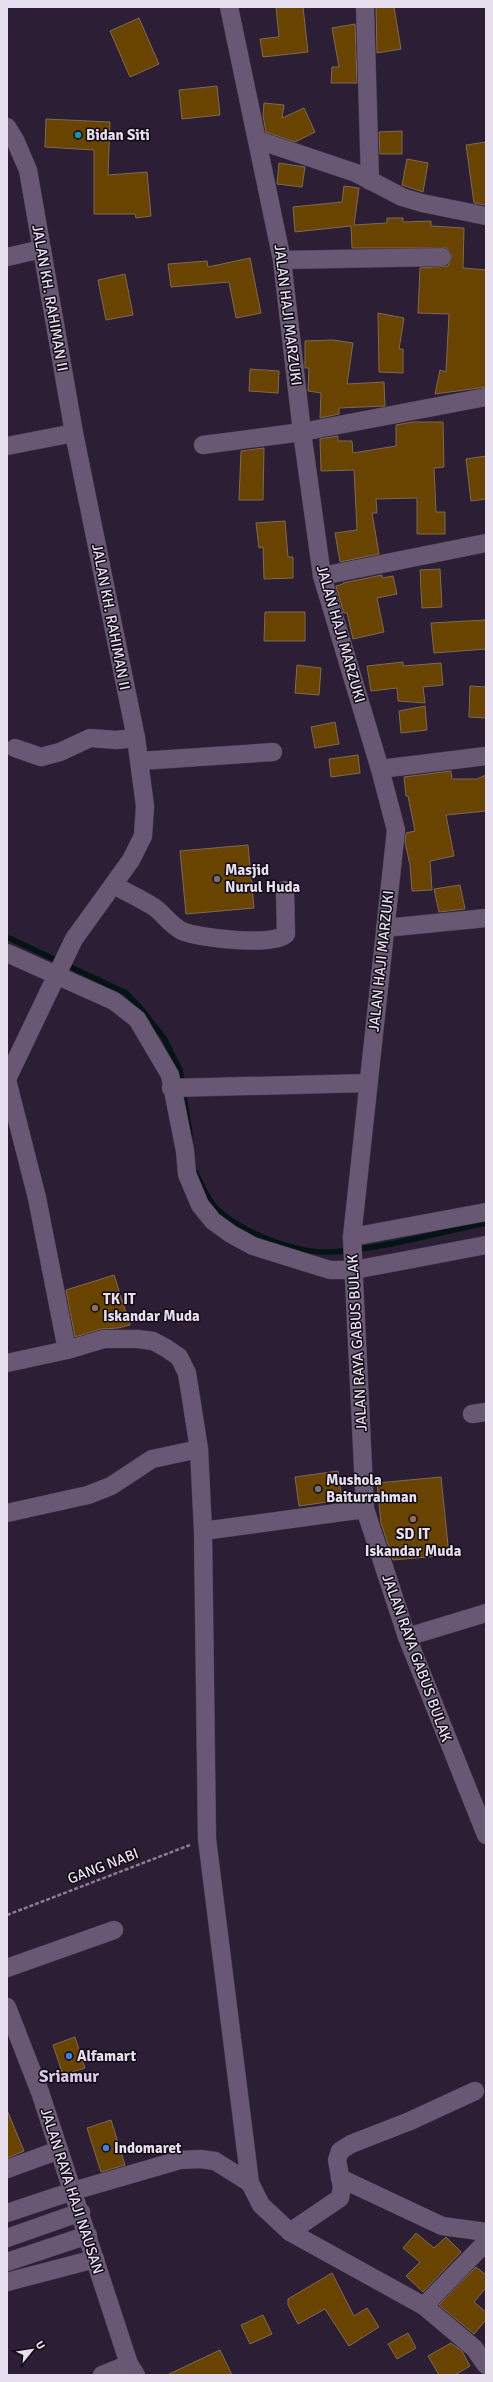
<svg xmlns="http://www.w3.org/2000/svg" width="493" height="2382" font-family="Signika,sans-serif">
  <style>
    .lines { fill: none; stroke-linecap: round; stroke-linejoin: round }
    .stream { stroke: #041414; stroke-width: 5.5 }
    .building { fill: #694300; stroke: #7f6a51 }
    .minor-casing { stroke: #473b4e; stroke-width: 19 }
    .path { stroke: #897e91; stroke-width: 2.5; stroke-dasharray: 4 2; stroke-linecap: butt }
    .minor { stroke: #685873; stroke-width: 18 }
    .culture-dot { fill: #0f9aa8; stroke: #110b15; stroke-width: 1.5 }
    .worship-dot { fill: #6b7280; stroke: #110b15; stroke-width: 1.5 }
    .education-dot { fill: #8d6e63; stroke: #110b15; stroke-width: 1.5 }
    .shop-dot { fill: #3f7fe0; stroke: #110b15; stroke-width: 1.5 }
    .labels { text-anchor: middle; stroke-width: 3; stroke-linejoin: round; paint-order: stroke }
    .poi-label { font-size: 15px; font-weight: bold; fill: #e7dfee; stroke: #110b15; text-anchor: start }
    .street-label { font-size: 15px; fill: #e7dfee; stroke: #110b15 }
    .quarter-label { font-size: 17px; font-weight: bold; fill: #dac8e7; stroke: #110b15 }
  </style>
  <rect width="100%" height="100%" fill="#2b1e35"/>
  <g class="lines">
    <g class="stream">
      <polyline points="7,937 126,993 143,1011 164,1038 180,1070 190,1135"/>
      <path d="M 196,1173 C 202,1185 207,1199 217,1209 C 241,1232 295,1253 328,1252 C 380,1250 435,1233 486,1223"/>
    </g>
  </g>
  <g class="building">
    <polygon points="276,7 303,7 308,52 263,57 260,39 279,37"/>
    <polygon points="376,7 394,7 401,49 377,53"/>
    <polygon points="139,18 159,64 130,77 110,31"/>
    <polygon points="355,24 357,83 331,83 332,67 339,67 332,28"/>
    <polygon points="217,86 220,115 182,119 179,90"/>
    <polygon points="264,103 284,105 282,118 304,108 315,132 295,142 266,132 263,116"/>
    <polygon points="46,119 110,122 108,175 147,172 151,216 136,218 135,214 94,214 94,150 45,147"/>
    <polygon points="402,131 402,154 380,154 379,132"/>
    <polygon points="486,142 486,205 474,203 466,145"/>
    <polygon points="407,159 428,163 423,192 402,185"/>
    <polygon points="279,163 305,167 302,187 277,184"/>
    <polygon points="344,186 359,188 354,225 387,223 387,218 403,218 403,222 431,221 431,226 464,228 463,268 486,270 486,387 435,394 440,370 446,372 449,314 418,313 420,268 448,266 452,256 447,248 352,248 351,226 295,232 293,207 342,202"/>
    <polygon points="250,258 261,313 236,318 229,282 171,287 168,264 207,261 208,267"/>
    <polygon points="125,274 133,315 106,320 98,280"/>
    <polygon points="378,313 404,318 399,349 403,349 403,373 379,372"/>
    <polygon points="333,340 353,343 347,384 384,382 385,406 339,408 339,414 320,418 321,393 308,391 309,368 305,368 305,341"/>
    <polygon points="250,369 279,371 278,393 249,391"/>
    <polygon points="413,422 443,422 444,467 434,468 436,512 445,512 445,534 417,534 417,498 376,499 377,513 372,513 379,554 340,562 335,533 357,530 354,470 321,471 320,439 338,436 338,441 352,441 353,453 396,446 396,425"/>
    <polygon points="264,448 263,500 239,500 241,451"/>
    <polygon points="486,456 486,499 471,501 466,459"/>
    <polygon points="285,521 288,557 293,557 293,578 264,579 263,547 259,548 256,523"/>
    <polygon points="440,569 442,607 422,608 420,570"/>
    <polygon points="382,575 382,578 393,576 397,594 377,598 384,632 353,639 347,613 344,613 336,586 343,584 343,583"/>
    <polygon points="265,612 305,612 305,641 264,641"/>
    <polygon points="486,620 486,649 434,653 431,623"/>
    <polygon points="403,662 403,666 441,663 443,685 423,687 425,703 398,701 397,688 371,691 367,666"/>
    <polygon points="297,665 321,668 319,695 295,693"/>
    <polygon points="470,686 486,687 486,718 469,717"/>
    <polygon points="425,706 427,730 401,733 399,711"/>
    <polygon points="335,722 339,744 315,748 311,727"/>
    <polygon points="358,755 360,773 331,777 329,759"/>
    <polygon points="451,771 452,779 477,779 486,775 486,811 446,815 454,856 430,861 432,890 412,891 410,865 405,842 406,833 415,831 408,796 406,796 404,777"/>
    <polygon points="248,845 254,908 186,914 180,851"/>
    <polygon points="460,885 465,909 439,912 434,889"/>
    <polygon points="114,1275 130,1325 118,1328 101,1329 75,1337 66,1290"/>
    <polygon points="338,1471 342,1500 299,1506 295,1477"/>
    <polygon points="441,1477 449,1555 393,1560 381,1523 377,1483"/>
    <polygon points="75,2037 85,2068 63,2075 53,2045"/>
    <polygon points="7,2110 24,2151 7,2158"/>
    <polygon points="111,2120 125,2165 101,2172 87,2128"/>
    <polygon points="416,2233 434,2248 446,2237 461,2252 423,2292 406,2276 420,2262 403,2248"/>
    <polygon points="476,2267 486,2275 486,2288 474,2302 486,2312 486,2320 474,2334 439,2305"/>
    <polygon points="332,2273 354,2316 367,2308 379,2327 349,2346 325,2309 298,2324 288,2305 288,2299"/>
    <polygon points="263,2315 272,2334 250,2344 241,2325"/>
    <polygon points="408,2333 416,2348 397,2359 388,2344"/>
    <polygon points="451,2343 462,2351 470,2366 455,2375 439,2375 428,2356"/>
    <polygon points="220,2350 232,2375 167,2375"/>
  </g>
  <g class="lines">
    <g class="minor-casing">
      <g id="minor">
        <polyline points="229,7 282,260 302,432 322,576 380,769 396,830 352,1237 365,1509 407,1637 486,1835"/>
        <polyline points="365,7 370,181"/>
        <polyline points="7,127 15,140 28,170 74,433 136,738 145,806 143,836 131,860 74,939 7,1079"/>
        <polyline points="258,140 356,173 402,197 422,203 486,216"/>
        <polyline points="7,257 42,249"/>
        <polyline points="282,260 442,257"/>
        <polyline points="203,445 302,432 486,397"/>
        <polyline points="7,446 74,433"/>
        <polyline points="322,576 486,543"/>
        <polyline points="15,748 41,757 60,752 90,738 116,740 136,738"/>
        <polyline points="140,761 273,752"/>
        <polyline points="380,769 486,756"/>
        <path d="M 113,885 C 127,892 141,899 154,907 C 164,914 170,925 182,931 C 197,938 276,947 286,934 L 285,890"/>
        <polyline points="385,928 486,918"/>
        <polyline points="7,953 114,1001 137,1019 170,1075 185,1151 187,1174 200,1205 213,1221 231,1234 253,1246 330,1270 354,1270 486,1245"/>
        <polyline points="7,1080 37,1198 67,1350"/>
        <polyline points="171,1088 368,1083"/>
        <polyline points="352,1237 486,1212"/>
        <polyline points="7,1363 67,1350 104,1339 138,1339 153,1341 166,1348 179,1357 187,1373 199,1449 203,1531 207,1839 250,2183 261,2205 290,2232 424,2306 474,2348 486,2365"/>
        <polyline points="472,1414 486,1412"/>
        <polyline points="7,1513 88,1495 111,1486 152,1459 199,1449"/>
        <polyline points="203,1531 365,1509"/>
        <polyline points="407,1637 486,1613"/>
        <polyline points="7,1968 114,1930"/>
        <polyline points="7,2007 40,2092 129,2364 136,2375"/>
        <polyline points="7,2169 59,2150"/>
        <polyline points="340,2178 442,2226 486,2232"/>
        <polyline points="7,2213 73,2191 180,2160 200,2159 215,2161 250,2183"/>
        <polyline points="290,2232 340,2198 342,2187 337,2160 340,2151 351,2144 410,2121 475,2091"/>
        <polyline points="7,2238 81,2212"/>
        <polyline points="7,2262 88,2235"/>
        <polyline points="7,2282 95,2259"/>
        <polyline points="424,2306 486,2242"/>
        <polyline points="102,2375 129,2364"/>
      </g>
    </g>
    <polyline class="path" points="7,1915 190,1845"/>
    <use href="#minor" class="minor"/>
  </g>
  <circle class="culture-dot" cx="78" cy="135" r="4"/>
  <g class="worship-dot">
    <circle cx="217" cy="879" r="4"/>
    <circle cx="318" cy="1489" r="4"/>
  </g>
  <g class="education-dot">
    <circle cx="95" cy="1308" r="4"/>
    <circle cx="413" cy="1519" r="4"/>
  </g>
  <g class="shop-dot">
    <circle cx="69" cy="2056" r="4"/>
    <circle cx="106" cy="2148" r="4"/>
  </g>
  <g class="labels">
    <g class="poi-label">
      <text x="86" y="140">Bidan Siti</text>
      <text x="225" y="875">Masjid<tspan x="225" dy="17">Nurul Huda</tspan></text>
      <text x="103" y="1304">TK IT<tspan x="103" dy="17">Iskandar Muda</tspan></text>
      <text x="326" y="1485">Mushola<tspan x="326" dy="17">Baiturrahman</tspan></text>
      <text x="413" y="1539" text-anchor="middle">SD IT<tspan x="413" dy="17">Iskandar Muda</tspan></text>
      <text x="77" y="2061">Alfamart</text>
      <text x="114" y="2153">Indomaret</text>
    </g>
    <g class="street-label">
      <text transform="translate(50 298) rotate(80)" y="5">JALAN KH. RAHIMAN II</text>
      <text transform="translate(288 315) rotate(83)" y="5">JALAN HAJI MARZUKI</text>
      <text transform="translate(111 617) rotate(79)" y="5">JALAN KH. RAHIMAN II</text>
      <text transform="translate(341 634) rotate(74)" y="5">JALAN HAJI MARZUKI</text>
      <text transform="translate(381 961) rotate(-84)" y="5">JALAN HAJI MARZUKI</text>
      <text transform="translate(357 1343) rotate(-93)" y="5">JALAN RAYA GABUS BULAK</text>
      <text transform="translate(417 1658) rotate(70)" y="5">JALAN RAYA GABUS BULAK</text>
      <text transform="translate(103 1866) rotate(-21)" y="5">GANG NABI</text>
      <text transform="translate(72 2191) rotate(72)" y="5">JALAN RAYA HAJI NAUSAN</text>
    </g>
    <g class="quarter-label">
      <text x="69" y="2082">Sriamur</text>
    </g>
  </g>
  <rect width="493" height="2382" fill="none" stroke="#e7dfee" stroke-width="16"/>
  <g transform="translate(32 2350) rotate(60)" stroke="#110b15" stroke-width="3" paint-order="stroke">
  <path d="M0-3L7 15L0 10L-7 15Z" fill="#e7dfee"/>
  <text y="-6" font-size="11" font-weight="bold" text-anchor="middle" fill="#e7dfee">U</text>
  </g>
</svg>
